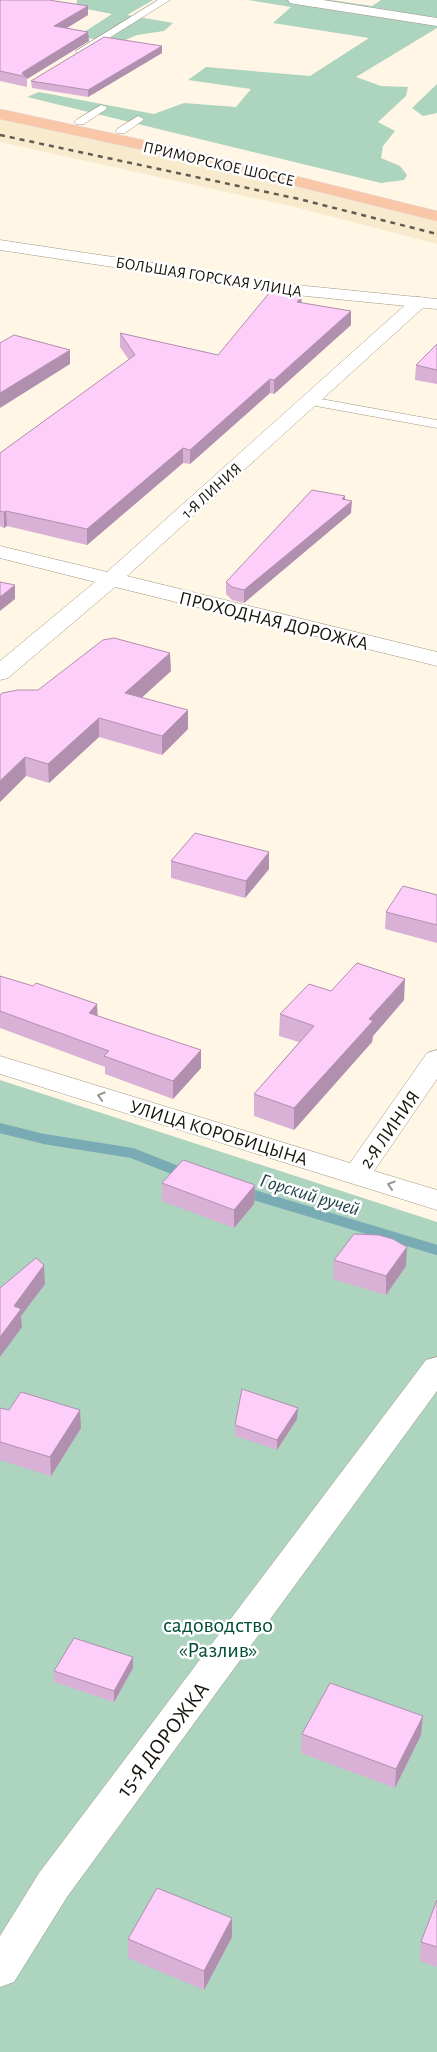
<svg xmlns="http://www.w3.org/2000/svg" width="437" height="2052" font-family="'Alegreya Sans',sans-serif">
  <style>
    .built { fill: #f8eacd }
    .green { fill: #acd4bf }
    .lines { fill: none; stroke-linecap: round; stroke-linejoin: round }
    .stream { stroke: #79abb4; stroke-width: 10 }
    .service-casing { stroke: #a19783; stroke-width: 1 }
    .minor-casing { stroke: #a19783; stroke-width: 1 }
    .tertiary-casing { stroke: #a19783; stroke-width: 1 }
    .trunk-casing { stroke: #dfdedd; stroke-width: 1 }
    .service { fill: #fff; fill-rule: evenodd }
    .minor { fill: #fff; fill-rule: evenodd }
    .tertiary { fill: #fff; fill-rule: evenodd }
    .trunk { fill: #fac6a8; fill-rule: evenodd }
    .rail { stroke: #615c51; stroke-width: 2.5; stroke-dasharray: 5 5; stroke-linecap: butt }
    .wall { fill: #d9b1d6 }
    .shaded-wall { fill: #b090ae }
    .building { fill: #fccef9; stroke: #b090ae }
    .oneway { stroke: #989692 }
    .labels { text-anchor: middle; stroke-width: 5; stroke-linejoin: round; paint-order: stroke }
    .far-street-label { font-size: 16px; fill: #19150d; stroke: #fff }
    .street-label { font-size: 19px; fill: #19150d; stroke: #fff }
    .water-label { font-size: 20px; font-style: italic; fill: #1c3f46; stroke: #fff }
    .near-park-label { font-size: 22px; fill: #004f34; stroke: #fff }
    .near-street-label { font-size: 22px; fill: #19150d; stroke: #fff }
  </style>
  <rect width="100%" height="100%" fill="#fff6e5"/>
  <polygon class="built" points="0,118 189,159 437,221 437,244 295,207 0,142"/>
  <g class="green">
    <polygon points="77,0 153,0 127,15 173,23 164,31 137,35 123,41 84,38 81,34 112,14 76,7"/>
    <polygon points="248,0 331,0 372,6 381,0 437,0 437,28 356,77 381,86 408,87 406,96 378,122 395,131 383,146 381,158 400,166 407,175 404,180 381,183 27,97 39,92 154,114 184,103 236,107 251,89 188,80 206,67 310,76 369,38 273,23 291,7"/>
    <polygon points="437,84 437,113 423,116 412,108"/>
    <polygon points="0,1080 437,1222 437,2052 0,2052"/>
  </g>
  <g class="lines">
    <g class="stream">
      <polyline points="0,1128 44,1139 132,1153 185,1174"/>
      <polyline points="241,1191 437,1250"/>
    </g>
    <g class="service-casing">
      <g id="service">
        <polygon points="158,0 170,0 85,53 77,53 76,51"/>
        <polygon points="101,105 105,106 107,108 105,110 84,124 76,124 74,122 76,120"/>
        <polygon points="138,116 144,119 142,121 125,133 117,133 115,131 117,129"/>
        <polygon points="310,397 437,420 437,428 305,404 303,401 305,398"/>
      </g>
    </g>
    <g class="minor-casing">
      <g id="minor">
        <polygon points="288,0 323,0 437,18 437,26 295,4 290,3"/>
        <polygon points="419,297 425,298 428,302 425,306 127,576 437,652 437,666 115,587 8,678 0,680 0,661 95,582 0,558 0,546 107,572 413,298"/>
        <polygon points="437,1050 437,1079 374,1171 437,1190 437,1210 0,1074 0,1056 350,1163 427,1053"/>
        <polygon points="437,1357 437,1391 67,1897 14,1982 0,1987 0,1936 39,1873 426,1360"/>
      </g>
    </g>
    <g class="tertiary-casing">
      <polygon id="tertiary" points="0,240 306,286 437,299 437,309 306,296 0,250"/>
    </g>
    <g class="trunk-casing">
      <polygon id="trunk" points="0,109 194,151 437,211 437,221 194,161 0,119"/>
    </g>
    <use href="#service" class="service"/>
    <use href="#minor" class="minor"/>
    <use href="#tertiary" class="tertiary"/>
    <use href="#trunk" class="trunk"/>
    <polyline class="rail" points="0,135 299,199 437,234"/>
  </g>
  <g class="wall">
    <polygon points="0,0 88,6 88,15 67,28 88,32 89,41 27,79 27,87 0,81"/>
    <polygon points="162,46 162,53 88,97 32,88 31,81"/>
    <polygon points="302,303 351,325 274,394 270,393 190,464 183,463 87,545 7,526 4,528 0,526 0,453 129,360 120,347 120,333 218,355"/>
    <polygon points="437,344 437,384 415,380 416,365"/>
    <polygon points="345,496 345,500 351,513 244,603 232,600 226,594 226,582"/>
    <polygon points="171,671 141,698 188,710 188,729 162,755 99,737 49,783 26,776 0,802 38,690"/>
    <polygon points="171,861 269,869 245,898 171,878"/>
    <polygon points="437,895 437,943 385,929 386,912"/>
    <polygon points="0,976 98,1016 201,1068 173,1099 105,1074 105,1067 0,1028"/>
    <polygon points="331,991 404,1000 373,1036 372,1042 294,1130 254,1116 254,1094 299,1042 279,1036 280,1014"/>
    <polygon points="162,1183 255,1185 254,1204 234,1228 162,1201"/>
    <polygon points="334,1260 406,1266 386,1295 333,1279"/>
    <polygon points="0,1408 81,1428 51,1476 0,1460"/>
    <polygon points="297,1419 277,1450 235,1436 235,1425"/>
    <polygon points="133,1657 133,1668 114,1702 54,1682 54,1671"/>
    <polygon points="423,1716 421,1735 395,1788 301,1753 302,1734"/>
    <polygon points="437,1900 437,1967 420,1961 421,1942"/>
    <polygon points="232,1918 232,1937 204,1990 128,1958 128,1939"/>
  </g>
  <g class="shaded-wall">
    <polygon points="88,6 88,15 55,35 54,26"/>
    <polygon points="88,32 89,41 27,79 27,77 22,74 23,72"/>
    <polygon points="162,46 162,53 88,97 88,90"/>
    <polygon points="302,296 301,310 297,302"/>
    <polygon points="351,311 351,325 274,394 274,380"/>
    <polygon points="70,350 70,364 0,408 0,393"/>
    <polygon points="270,379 270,393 190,464 190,450"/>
    <polygon points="183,448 183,463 87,545 87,529"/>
    <polygon points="345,496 345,507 352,501 351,513 244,603 244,590"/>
    <polygon points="6,511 7,526 4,528 4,512"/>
    <polygon points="15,585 15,599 0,611 0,597"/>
    <polygon points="170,653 171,671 126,712 125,693"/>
    <polygon points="188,710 188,729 162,755 162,736"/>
    <polygon points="99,718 99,737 49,783 48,764"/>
    <polygon points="25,757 26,776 0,802 0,781"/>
    <polygon points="269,852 269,869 245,898 246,881"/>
    <polygon points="405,979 404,1000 373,1036 372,1042 294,1130 294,1108 369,1019"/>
    <polygon points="97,1004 98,1022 89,1013"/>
    <polygon points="201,1050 201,1068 173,1099 173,1081"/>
    <polygon points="255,1185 254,1204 234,1228 234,1210"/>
    <polygon points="407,1247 406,1266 386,1295 386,1276"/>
    <polygon points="44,1265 45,1284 21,1316 22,1327 0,1357 0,1337 14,1306"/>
    <polygon points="298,1408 297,1419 277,1450 277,1440"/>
    <polygon points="80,1410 81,1428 51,1476 50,1457"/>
    <polygon points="133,1657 133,1668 114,1702 114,1691"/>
    <polygon points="423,1716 421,1735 395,1788 396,1769"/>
    <polygon points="232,1918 232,1937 204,1990 204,1971"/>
  </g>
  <g class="building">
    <polygon points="0,0 49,0 88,6 54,26 88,32 23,72 22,74 27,77 0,71"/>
    <polygon points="104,37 162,46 88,90 31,81"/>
    <polygon points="270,292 302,296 297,302 351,311 274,380 270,379 190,450 183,448 87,529 6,511 4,512 0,511 0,453 135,355 120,333 218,355"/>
    <polygon points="14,335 70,350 0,393 0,343"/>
    <polygon points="437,344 437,370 416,365"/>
    <polygon points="312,490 345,496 342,499 352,501 244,590 232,587 226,582"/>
    <polygon points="0,582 15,585 0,597"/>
    <polygon points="114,638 170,653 125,693 188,710 162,736 99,718 48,764 25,757 0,781 0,695 2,693 18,690 38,690 103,640"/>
    <polygon points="195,833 269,852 246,881 171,861"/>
    <polygon points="403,886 437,895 437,925 386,912"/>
    <polygon points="357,963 405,979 369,1019 373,1021 294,1108 254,1094 314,1026 280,1014 309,984 331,991"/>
    <polygon points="0,976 33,986 36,983 97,1004 89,1013 201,1050 173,1081 104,1056 109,1051 0,1011"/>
    <polygon points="183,1160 255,1185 234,1210 162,1183"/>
    <polygon points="354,1234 379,1235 393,1239 407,1247 386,1276 334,1260"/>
    <polygon points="36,1258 44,1265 14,1306 21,1309 0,1337 0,1288"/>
    <polygon points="242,1389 298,1408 277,1440 235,1425"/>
    <polygon points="21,1392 80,1410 50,1457 0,1442 0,1408 9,1410"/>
    <polygon points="74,1638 133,1657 114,1691 54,1671"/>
    <polygon points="330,1683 423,1716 396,1769 302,1734"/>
    <polygon points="157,1888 232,1918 204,1971 128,1939"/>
    <polygon points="437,1900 437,1947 421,1942"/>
  </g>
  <defs><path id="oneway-chevron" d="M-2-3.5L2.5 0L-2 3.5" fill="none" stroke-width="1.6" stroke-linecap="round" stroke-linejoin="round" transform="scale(1.25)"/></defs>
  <g class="oneway">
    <use href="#oneway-chevron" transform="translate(101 1096) rotate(-163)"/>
    <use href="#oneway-chevron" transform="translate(391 1185) rotate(-162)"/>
  </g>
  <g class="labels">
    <g class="far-street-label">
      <text transform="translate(219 163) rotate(13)" y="6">ПРИМОРСКОЕ ШОССЕ</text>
      <text transform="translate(209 276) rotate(9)" y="6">БОЛЬШАЯ ГОРСКАЯ УЛИЦА</text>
      <text transform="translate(211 490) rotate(-42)" y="6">1-Я ЛИНИЯ</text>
    </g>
    <g class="street-label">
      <text transform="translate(274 620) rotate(14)" y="7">ПРОХОДНАЯ ДОРОЖКА</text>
      <text transform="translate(389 1129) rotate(-55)" y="7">2-Я ЛИНИЯ</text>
      <text transform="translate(219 1132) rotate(17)" y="7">УЛИЦА КОРОБИЦЫНА</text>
    </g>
    <g class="water-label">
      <text transform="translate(310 1194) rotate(17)" y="7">Горский ручей</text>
    </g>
    <g class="near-park-label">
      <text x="218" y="1632">садоводство<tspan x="218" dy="25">«Разлив»</tspan></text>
    </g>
    <g class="near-street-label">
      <text transform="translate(162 1739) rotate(-53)" y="8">15-Я ДОРОЖКА</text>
    </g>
  </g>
</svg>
